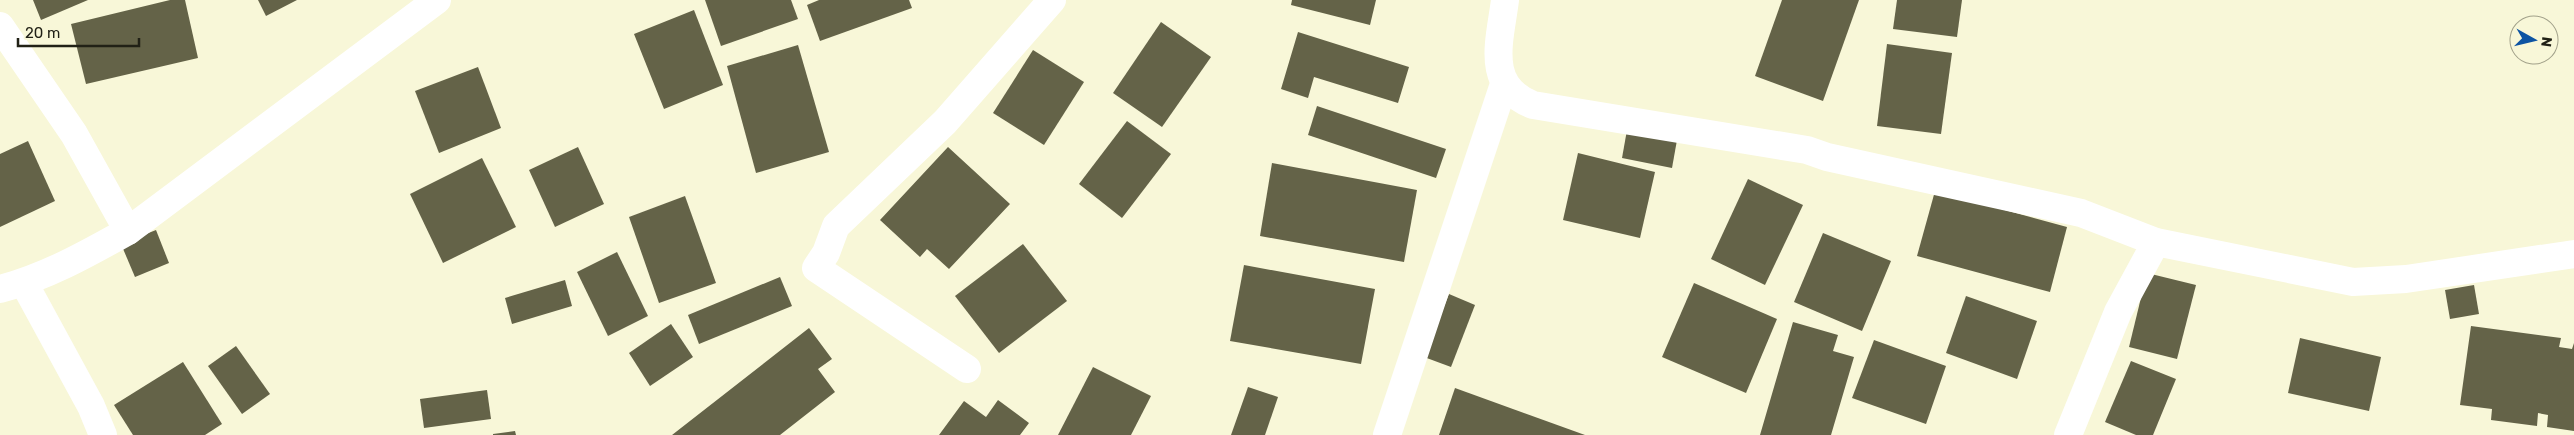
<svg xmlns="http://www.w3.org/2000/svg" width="2574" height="435" font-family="Rubik,sans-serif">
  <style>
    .building { fill: #646348 }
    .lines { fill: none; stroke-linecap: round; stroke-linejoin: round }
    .minor { stroke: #fff; stroke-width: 28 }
  </style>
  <rect width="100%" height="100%" fill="#f8f7d8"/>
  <g class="building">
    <polygon points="33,0 88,0 41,20"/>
    <polygon points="170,0 185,0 198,58 86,84 71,24"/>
    <polygon points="258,0 297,0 266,16"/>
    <polygon points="705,0 791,0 798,19 721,46"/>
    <polygon points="819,0 909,0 912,8 820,41 807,5"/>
    <polygon points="1292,0 1376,0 1370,25 1291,5"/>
    <polygon points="1782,0 1859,0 1823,101 1755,76"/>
    <polygon points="1897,0 1962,0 1957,37 1893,29"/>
    <polygon points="694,10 723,85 664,109 634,34"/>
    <polygon points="1161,22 1211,57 1162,127 1113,93"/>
    <polygon points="1298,32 1409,67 1398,103 1314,77 1308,98 1281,89"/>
    <polygon points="1887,44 1952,53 1941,134 1877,126"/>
    <polygon points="798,45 829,152 756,173 727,66"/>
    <polygon points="1033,50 1084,82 1044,145 993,113"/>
    <polygon points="478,67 501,128 439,153 415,91"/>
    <polygon points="1317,106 1446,149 1436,178 1308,135"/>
    <polygon points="1127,121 1171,154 1122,218 1079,184"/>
    <polygon points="1627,130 1677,140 1672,168 1622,158"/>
    <polygon points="28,141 55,201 0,227 0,154"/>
    <polygon points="578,147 604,204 555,227 529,170"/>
    <polygon points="948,147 1010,204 949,269 927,249 920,257 880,220"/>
    <polygon points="1578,153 1655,172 1640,238 1563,220"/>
    <polygon points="482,158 516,227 443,263 410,194"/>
    <polygon points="1272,163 1417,190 1404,262 1260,236"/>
    <polygon points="1748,179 1803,205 1765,285 1711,259"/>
    <polygon points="1935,191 2067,227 2050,292 1917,256"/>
    <polygon points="685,196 716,283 659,303 629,217"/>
    <polygon points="156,230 169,263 135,277 121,244"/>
    <polygon points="1823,233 1891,261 1862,331 1794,302"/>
    <polygon points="1023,244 1067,301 999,353 955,296"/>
    <polygon points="617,252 648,316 608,336 577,272"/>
    <polygon points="1244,265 1375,289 1361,364 1230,341"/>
    <polygon points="2147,273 2196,285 2177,359 2129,347"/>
    <polygon points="780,277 792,306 699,344 688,315"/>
    <polygon points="565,280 572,306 512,324 505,298"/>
    <polygon points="1694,283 1777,319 1746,393 1662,357"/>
    <polygon points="2474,285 2479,314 2450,319 2445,290"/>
    <polygon points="1449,294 1475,305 1451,367 1424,357"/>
    <polygon points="1966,296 2037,321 2017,379 1946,353"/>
    <polygon points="1793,322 1838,335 1833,351 1854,357 1831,435 1760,435"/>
    <polygon points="671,324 693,357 650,386 629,353"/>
    <polygon points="2471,326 2561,338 2559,347 2572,349 2574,343 2574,431 2547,427 2548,415 2538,413 2537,426 2491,420 2492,409 2460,405"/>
    <polygon points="809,328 832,359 818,369 835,392 780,435 672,435"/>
    <polygon points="2300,338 2381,357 2369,411 2288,393"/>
    <polygon points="1874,340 1946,366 1926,424 1852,398"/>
    <polygon points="236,346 270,394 242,414 208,366"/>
    <polygon points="2131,361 2176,379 2153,435 2136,435 2105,422"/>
    <polygon points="183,362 222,424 205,435 133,435 114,405"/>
    <polygon points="1093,367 1151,396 1131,435 1058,435"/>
    <polygon points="1248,387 1278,397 1265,435 1231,435"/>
    <polygon points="1455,388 1585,435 1439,435"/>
    <polygon points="487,390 491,419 424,428 420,399"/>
    <polygon points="998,400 1029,423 1020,435 939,435 964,401 986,417"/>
    <polygon points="515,431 516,435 493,435 493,434"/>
  </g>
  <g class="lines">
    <g class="minor">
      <path d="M 1505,0 C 1500,41 1484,86 1533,105 L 1807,150 L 1827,157 L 2081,213 L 2156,242 L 2353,282 L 2406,279 L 2574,254"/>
      <polyline points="0,26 74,134 128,231"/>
      <polyline points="24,283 91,406 103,435"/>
      <path d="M 0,289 C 46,277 87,254 128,231 L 437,0"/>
      <polyline points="967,369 816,268 826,253 836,226 945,122 1052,0"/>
      <polyline points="1387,435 1504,84"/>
      <polyline points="2068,435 2118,312 2156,242"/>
    </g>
  </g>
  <g transform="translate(2534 40) rotate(98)"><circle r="24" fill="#f8f7d8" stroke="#a2a18a"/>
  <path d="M0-4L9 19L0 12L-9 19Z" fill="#0d54a3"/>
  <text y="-8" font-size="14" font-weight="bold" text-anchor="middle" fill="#212116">N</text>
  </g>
  <path d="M18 38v8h121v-8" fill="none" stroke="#212116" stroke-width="2.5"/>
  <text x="25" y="38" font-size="15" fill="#212116" stroke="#f8f7d8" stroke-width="4" paint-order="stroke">20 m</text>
</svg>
